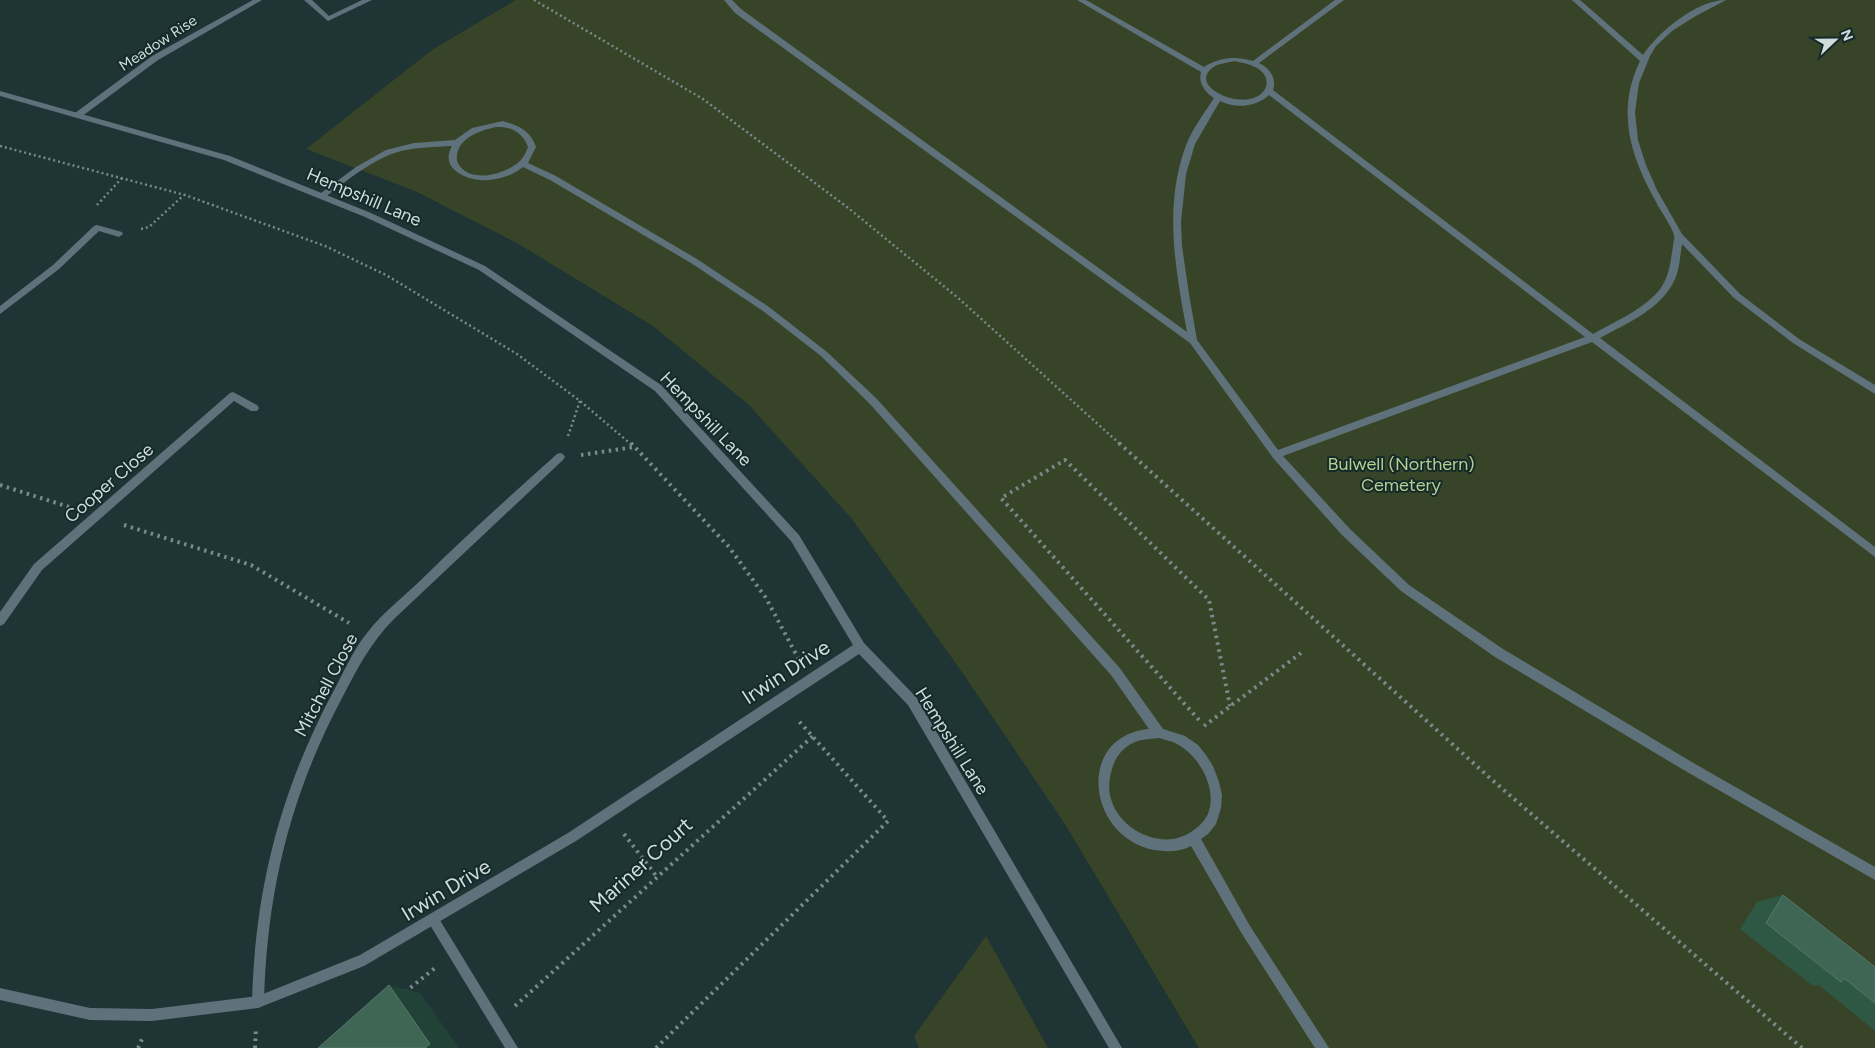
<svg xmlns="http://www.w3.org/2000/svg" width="1875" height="1048" font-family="Figtree,sans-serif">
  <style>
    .green { fill: #384427 }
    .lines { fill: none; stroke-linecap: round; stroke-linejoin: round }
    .path-far1 { stroke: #798a8a; stroke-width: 2.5; stroke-dasharray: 2 3; stroke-linecap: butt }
    .path { stroke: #798a8a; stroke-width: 4; stroke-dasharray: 2.5 4.5; stroke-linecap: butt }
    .service { fill: #5f727c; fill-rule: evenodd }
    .minor { fill: #5f727c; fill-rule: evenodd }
    .tertiary { fill: #5f727c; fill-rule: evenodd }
    .wall { fill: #2e5744 }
    .shaded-wall { fill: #214337 }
    .building { fill: #3f6555; stroke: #56786a }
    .labels { text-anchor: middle; stroke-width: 4; stroke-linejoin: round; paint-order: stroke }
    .far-street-label { font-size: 15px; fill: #cfdcdc; stroke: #152a2a }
    .street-label { font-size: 18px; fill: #cfdcdc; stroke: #152a2a }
    .park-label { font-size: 18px; fill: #b5cf8f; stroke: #152a2a }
    .near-street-label { font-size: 21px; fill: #cfdcdc; stroke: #152a2a }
  </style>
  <rect width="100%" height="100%" fill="#1f3434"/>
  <g class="green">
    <polygon points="516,0 1875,0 1875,1048 1199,1048 1063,821 962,672 852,519 749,405 653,326 517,243 415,191 306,149 432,50"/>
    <polygon points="986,936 1048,1048 919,1048 914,1036"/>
  </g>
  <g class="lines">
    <g class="path-far1">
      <polyline points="534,0 703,99 847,207 957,297 1121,445"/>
      <polyline points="0,146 185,195 325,246 386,275 517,354 580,401 632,445"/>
      <polyline points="97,205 122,178"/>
      <polyline points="141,229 149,227 184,195"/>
      <polyline points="568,436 580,401"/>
    </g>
    <g class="path">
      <polyline points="631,443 729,547 766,598 798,658"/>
      <polyline points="1119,443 1491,779 1802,1048"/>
      <polyline points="581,455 634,447"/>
      <polyline points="0,485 69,507"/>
      <polyline points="124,525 251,565 349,623"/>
      <polyline points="1199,720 1001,498 1065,460 1209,600 1230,706"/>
      <polyline points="1204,726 1301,653"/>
      <polyline points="624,834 657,877"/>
      <polyline points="405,992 435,968"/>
      <polyline points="515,1006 813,736"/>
      <polyline points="138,1048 142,1039"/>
      <polyline points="255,1048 256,1028"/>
      <polyline points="656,1048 888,821 797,719"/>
    </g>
    <g class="service">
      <path d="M 724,0 L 732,0 L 741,9 L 1187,332 C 1176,273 1164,210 1184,151 C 1190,132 1203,115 1214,98 C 1205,92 1198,83 1201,72 L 1077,0 L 1086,0 L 1204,67 C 1220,57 1235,56 1253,61 L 1335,0 L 1344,0 L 1259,63 C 1270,68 1277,79 1273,90 L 1593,334 C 1614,322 1638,312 1655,295 C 1669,281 1670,265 1673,246 C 1673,243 1675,238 1674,235 C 1672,227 1660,210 1656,202 C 1630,156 1616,111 1640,61 L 1572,0 L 1580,0 L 1643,55 C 1658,32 1697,0 1726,0 L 1694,17 L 1672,31 L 1656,46 L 1650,56 L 1639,83 L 1635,112 L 1638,140 L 1646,165 L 1657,190 L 1682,234 L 1740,294 L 1799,339 L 1875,385 L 1875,394 L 1793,343 L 1734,298 L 1682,244 C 1680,255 1680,268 1675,279 C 1662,309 1627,323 1600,338 L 1875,547 L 1875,557 L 1592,342 L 1283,456 L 1350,529 L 1409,585 L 1503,649 L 1690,761 L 1875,867 L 1875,880 L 1682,769 L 1495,657 L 1401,591 L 1342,535 L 1273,458 L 1190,343 L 735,13 ZM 1235,61 C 1243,63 1250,64 1257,68 C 1270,75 1270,91 1256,97 C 1236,107 1193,87 1210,70 C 1216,63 1227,63 1235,61 ZM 1269,95 L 1585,337 L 1278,450 L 1197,340 L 1189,294 L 1182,246 L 1181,222 L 1186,174 L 1195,144 L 1220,101 C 1235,109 1257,107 1269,95 Z"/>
      <path d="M 503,121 C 519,126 530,130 536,147 L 528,163 L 556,176 L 697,259 L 769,307 L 827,352 L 876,398 L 1119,667 L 1163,729 L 1185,736 L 1198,745 L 1206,755 L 1213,766 L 1219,782 L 1222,795 L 1221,808 L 1216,824 L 1208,834 L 1201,839 L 1250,926 L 1329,1048 L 1315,1048 L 1242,934 L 1191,846 C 1180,852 1167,852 1154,850 C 1087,837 1075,736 1149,729 L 1111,675 L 870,404 L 821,356 L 763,311 L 691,263 L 550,180 L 523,167 C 513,175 501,179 489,180 C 470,182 438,170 452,146 C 435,147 418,147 401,151 C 372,159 348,180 324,198 L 318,198 L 317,196 L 356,167 L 386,150 L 414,143 L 455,140 L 472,128 ZM 496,127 C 511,126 523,133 528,147 C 526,152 524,157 520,161 C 505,175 467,185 457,161 C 455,139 478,131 496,127 ZM 1159,738 C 1165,740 1172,741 1177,744 C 1200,756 1219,791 1207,816 C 1203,823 1197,828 1191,832 C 1163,851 1120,831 1111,799 C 1108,789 1109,779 1112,769 C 1115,758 1122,748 1133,743 C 1140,739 1150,739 1159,738 Z"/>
      <polygon points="434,915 438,917 518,1048 505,1048 430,925 428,921 430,917"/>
    </g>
    <g class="minor">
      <polygon points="253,0 262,0 158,60 81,117 75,117 75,113 152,56"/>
      <polygon points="304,0 312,0 329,16 362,0 372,0 328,21"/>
      <polygon points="97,225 122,232 123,234 119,237 99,231 59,269 0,314 0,306 53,265 94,226"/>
      <polygon points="233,392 257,405 259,408 257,411 251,411 234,401 42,570 4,624 0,626 0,612 34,564 230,393"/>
      <path d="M 560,453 L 563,454 L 565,457 L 563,460 L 394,619 C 371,642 357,669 342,698 C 290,796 267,891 264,1002 L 262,1006 L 258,1008 L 254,1006 L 252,1002 C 255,889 280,792 333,692 C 344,672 353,650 367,633 C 383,612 405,596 424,577 C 467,535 512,494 557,454 Z"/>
    </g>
    <polygon class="tertiary" points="0,91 230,156 371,213 485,266 661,385 799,535 864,643 916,697 1122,1048 1109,1048 908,705 859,654 576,841 364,966 258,1008 152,1021 90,1020 0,1000 0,988 90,1008 152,1009 258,996 360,955 568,833 853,645 791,541 655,391 479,270 365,217 224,160 0,96"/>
  </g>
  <polygon class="wall" points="1783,895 1875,967 1875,1031 1819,985 1813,986 1740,929 1757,902"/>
  <polygon class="shaded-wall" points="389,985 420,993 459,1048 425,1048"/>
  <g class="building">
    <polygon points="1783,895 1875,967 1875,1003 1844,978 1841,982 1766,923"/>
    <polygon points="389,985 430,1044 425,1048 318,1048"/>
  </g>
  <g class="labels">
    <g class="far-street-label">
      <text transform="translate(158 43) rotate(-33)" y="5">Meadow Rise</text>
    </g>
    <g class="street-label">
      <text transform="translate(364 197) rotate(23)" y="6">Hempshill Lane</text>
      <text transform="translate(706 419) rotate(46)" y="6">Hempshill Lane</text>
      <text transform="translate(109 483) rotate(-41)" y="6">Cooper Close</text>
      <text transform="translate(326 685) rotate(-62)" y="6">Mitchell Close</text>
      <text transform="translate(952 741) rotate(58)" y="6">Hempshill Lane</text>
    </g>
    <g class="park-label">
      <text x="1401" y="470">Bulwell (Northern)<tspan x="1401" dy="21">Cemetery</tspan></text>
    </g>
    <g class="near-street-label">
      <text transform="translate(786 672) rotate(-33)" y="7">Irwin Drive</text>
      <text transform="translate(641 865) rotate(-42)" y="7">Mariner Court</text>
      <text transform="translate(446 890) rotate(-31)" y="7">Irwin Drive</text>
    </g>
  </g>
  <g transform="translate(1835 40) rotate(68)" stroke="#152a2a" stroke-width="4" paint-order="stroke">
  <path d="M0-4L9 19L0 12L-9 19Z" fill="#cfdcdc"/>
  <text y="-8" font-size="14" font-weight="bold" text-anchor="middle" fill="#cfdcdc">N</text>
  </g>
</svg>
